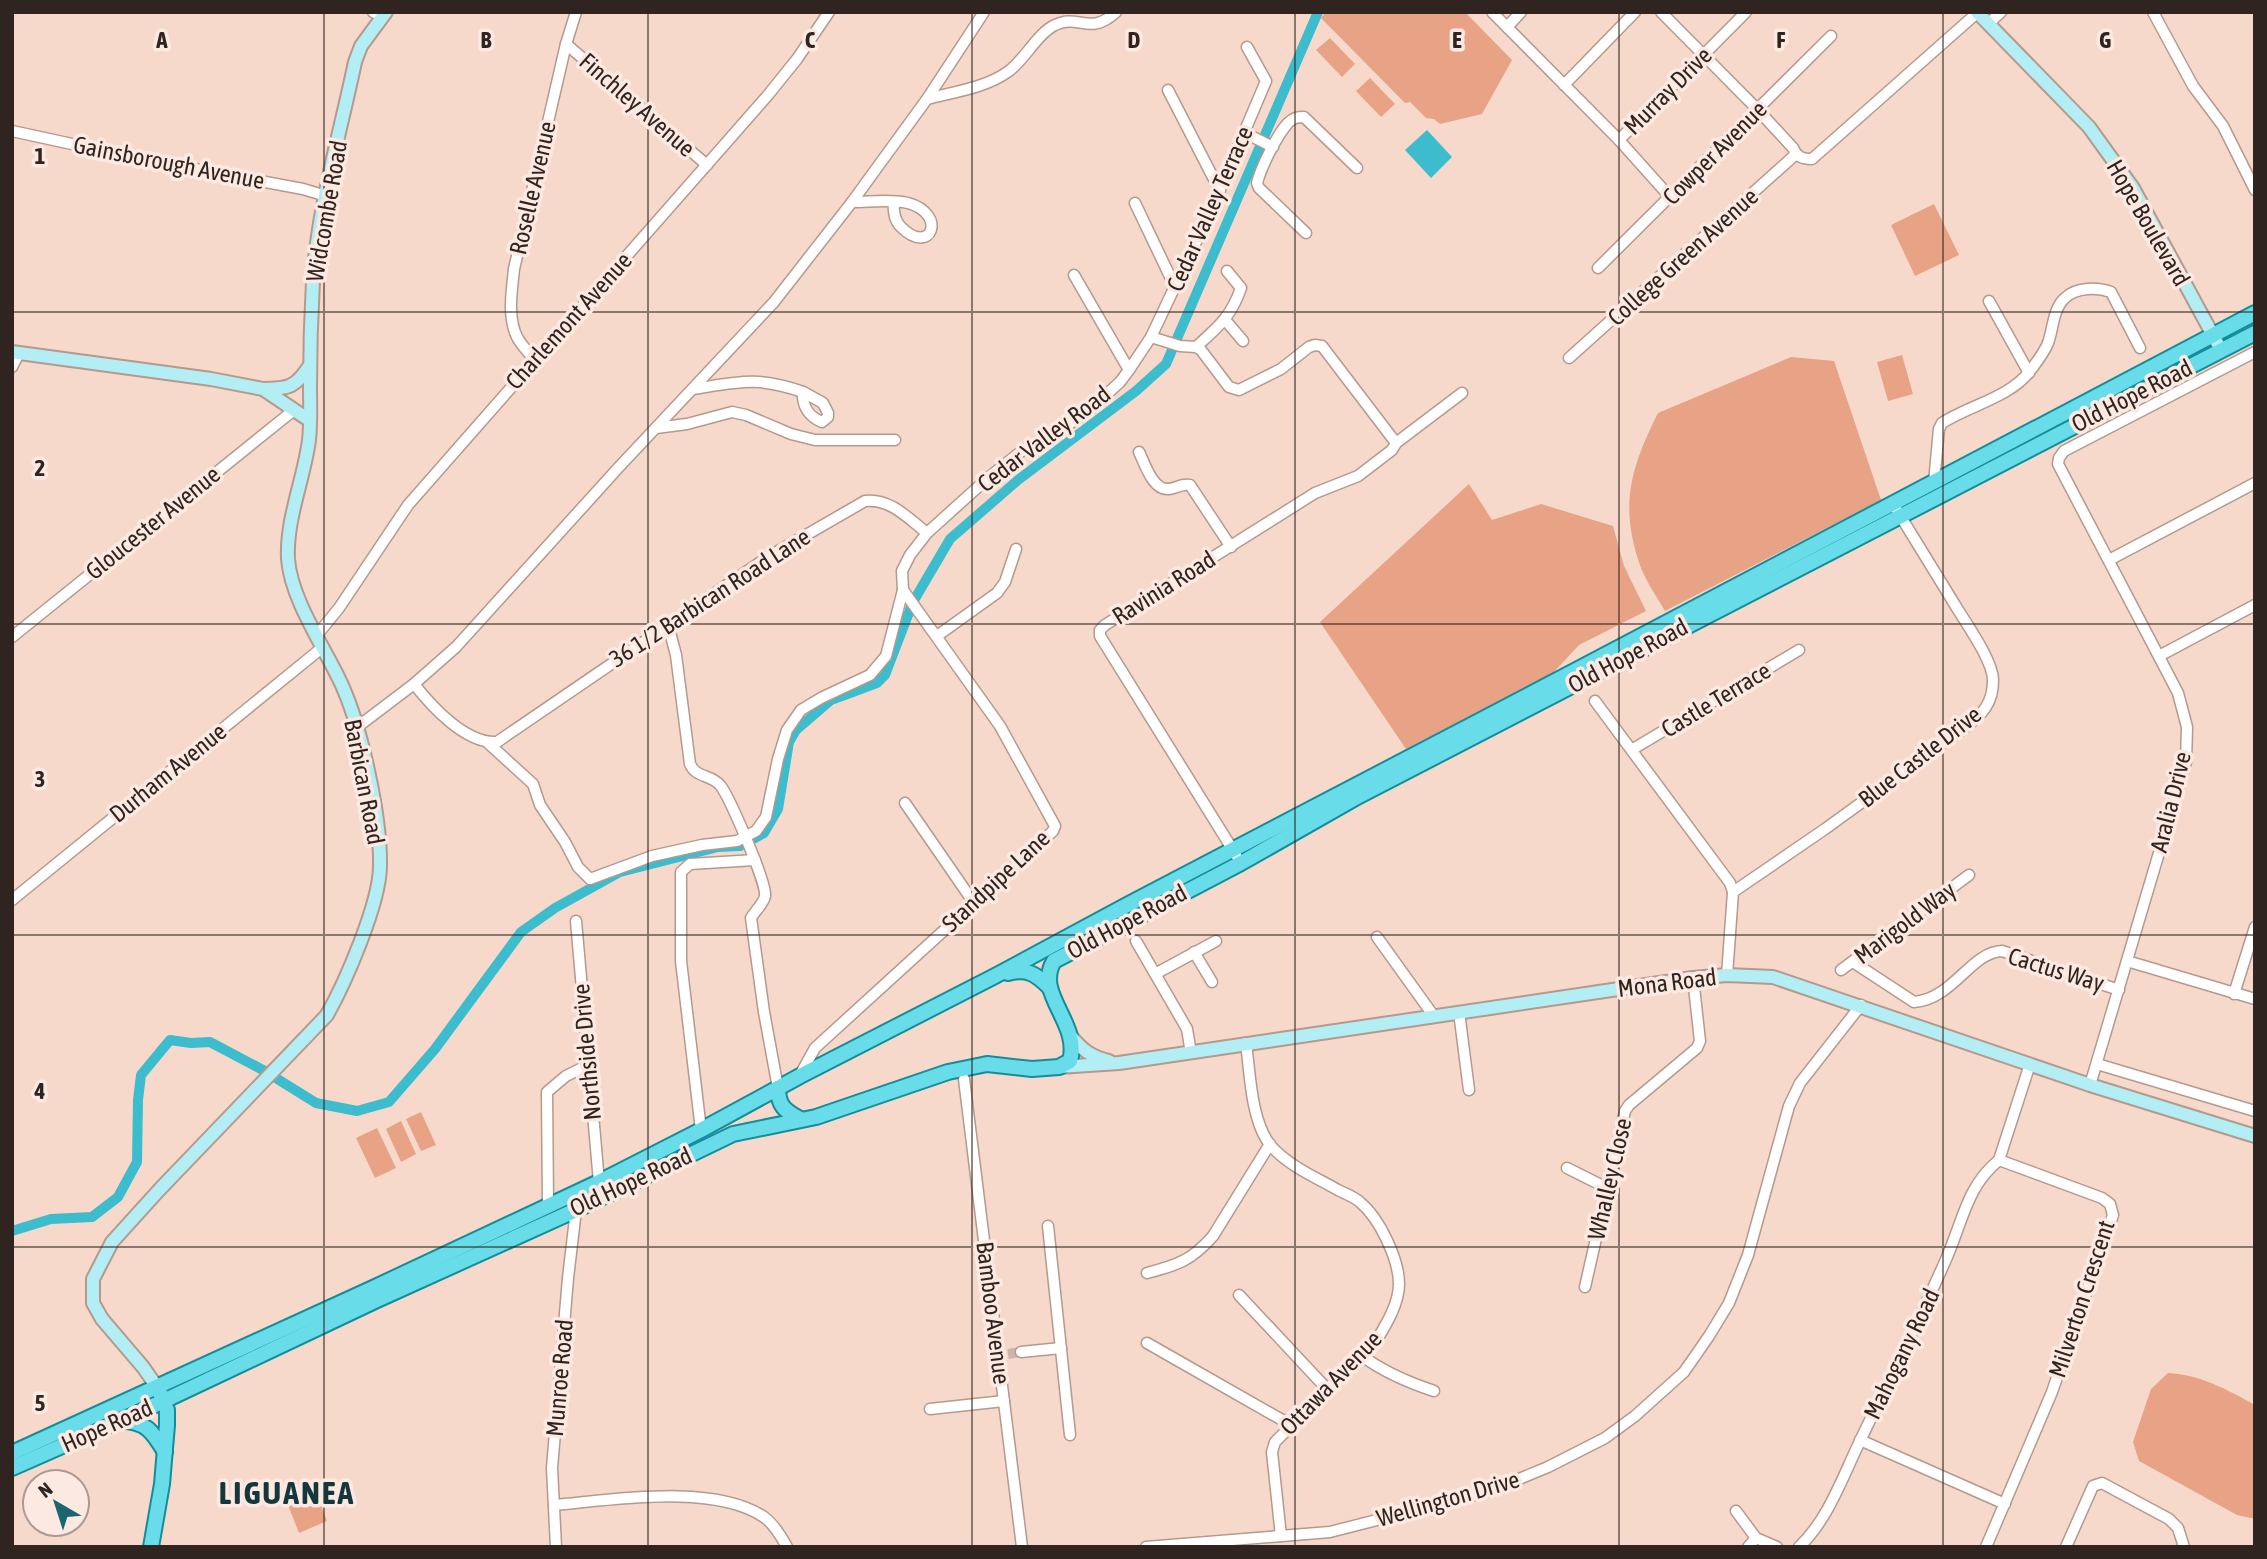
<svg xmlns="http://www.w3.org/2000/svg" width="2267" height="1559" font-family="'Asap Condensed',sans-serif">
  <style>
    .green { fill: #e8a286 }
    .water { fill: #3cbccd }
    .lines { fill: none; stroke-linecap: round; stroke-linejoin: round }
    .canal { stroke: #3cbccd; stroke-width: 10 }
    .street-tunnel { stroke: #cfb5a9; stroke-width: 10; stroke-dasharray: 10 5; stroke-linecap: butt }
    .street-casing { stroke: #b5998d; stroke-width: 13 }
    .secondary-casing { stroke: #b5998d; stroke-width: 16 }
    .primary-casing { stroke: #128d99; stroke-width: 18 }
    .street { stroke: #fff; stroke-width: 10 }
    .secondary { stroke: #b3eef4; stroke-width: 12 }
    .primary { stroke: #68dde9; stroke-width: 14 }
    .grid { fill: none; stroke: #2f241f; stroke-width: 2; stroke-opacity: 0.55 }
    .labels { text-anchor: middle; stroke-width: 7; stroke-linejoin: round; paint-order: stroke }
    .street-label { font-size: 24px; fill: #2f241f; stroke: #fce9e1 }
    .district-label { font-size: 32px; font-weight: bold; letter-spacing: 2px; fill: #15373c; stroke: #fce9e1 }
    .grid-label { font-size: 23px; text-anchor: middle; font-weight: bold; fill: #2f241f; stroke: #fce9e1; stroke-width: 7; stroke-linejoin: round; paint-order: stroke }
  </style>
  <rect width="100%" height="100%" fill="#f7d9cc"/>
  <g class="green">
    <polygon points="1326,12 1465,12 1512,60 1482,114 1440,124 1434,119 1426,118 1410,102 1405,103 1321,18"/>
    <polygon points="1330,38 1355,64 1342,77 1316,50"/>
    <polygon points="1370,78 1395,104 1381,117 1356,91"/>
    <polygon points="1934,204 1959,255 1915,276 1891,225"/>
    <polygon points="1902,355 1913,394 1888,401 1877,362"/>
    <path d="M 1791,357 L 1834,361 L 1881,500 L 1665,611 C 1657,597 1647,583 1641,568 C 1619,507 1630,469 1658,413 Z"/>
    <polygon points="1469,484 1492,520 1541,504 1613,526 1624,566 1646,611 1579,645 1554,672 1406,749 1320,622"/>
    <polygon points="421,1112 436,1145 421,1151 406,1119"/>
    <polygon points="401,1121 416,1154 401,1162 386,1129"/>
    <polygon points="377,1128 396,1168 375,1178 356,1138"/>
    <path d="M 2168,1373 C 2201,1375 2226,1389 2255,1405 L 2255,1519 L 2237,1515 L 2139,1461 L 2133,1442 L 2151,1389 Z"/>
    <polygon points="317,1494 327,1521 299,1533 288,1505"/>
  </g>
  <polygon class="water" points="1427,130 1452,157 1431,178 1405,150"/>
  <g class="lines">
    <polyline class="canal" points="12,1231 51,1219 92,1217 118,1197 137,1162 138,1100 141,1075 170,1040 191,1043 210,1042 263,1070 316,1103 357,1111 389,1102 435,1049 521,932 555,908 620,872 718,847 740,846 764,833 778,809 789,742 796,730 831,700 877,683 885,675 913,602 950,539 1018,480 1136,391 1166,364 1318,12"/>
    <polyline class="street-tunnel" points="1008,1354 1021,1352"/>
    <g class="street-casing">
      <g id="street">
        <polyline points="373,12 383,16"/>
        <polyline points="1492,12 1619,140 1670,197"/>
        <path d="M 1661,12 L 1758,110 L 1793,148 C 1797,157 1802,159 1812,159 L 1977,13"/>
        <polyline points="2153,12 2193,86 2223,126 2255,190"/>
        <polyline points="1988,24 2001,12"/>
        <polyline points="1507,27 1521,12"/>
        <polyline points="566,44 707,165"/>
        <polyline points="1564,85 1635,12"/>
        <polyline points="1168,90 1220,191"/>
        <path d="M 927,99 C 953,92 986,88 1009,71 C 1025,59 1038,33 1055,25 C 1079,13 1089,37 1116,12"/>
        <polyline points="12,131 146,160 303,189 326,196"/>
        <polyline points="1245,133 1273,147"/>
        <polyline points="1619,140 1746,12"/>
        <path d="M 852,202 C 870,202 890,199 908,203 C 948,214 931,257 901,227 C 894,220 893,212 894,202"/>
        <polyline points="1135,203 1175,287"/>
        <path d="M 1306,233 L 1259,188 L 1257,183 C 1261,167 1277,135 1288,123 C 1293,118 1297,117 1304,117 L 1357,168"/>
        <polyline points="1598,268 1831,36"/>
        <polyline points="1074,275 1129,370"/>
        <polyline points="1989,301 2029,373"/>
        <polyline points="1226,321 1243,341"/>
        <polyline points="1151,337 1180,346 1196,347 1201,350 1229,387 1239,390 1281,369 1309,347 1315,345 1322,346 1396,443"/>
        <path d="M 1196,347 C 1218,327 1231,317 1241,288 L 1227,271"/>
        <polyline points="1569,358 1796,154"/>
        <path d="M 535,360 C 529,353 521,345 517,337 C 507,316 512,290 514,269 L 566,44 L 576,12"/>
        <polyline points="12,367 19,353"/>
        <path d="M 693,389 C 739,382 757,376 803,392"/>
        <path d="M 803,392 L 823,403 L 828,413 L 828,417 L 822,422 C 809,417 802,406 803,392 Z"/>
        <polyline points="656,428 687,424 732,412 746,415 791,434 815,440 895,440"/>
        <path d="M 1139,452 C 1145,464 1153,491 1169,489 C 1178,488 1181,483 1190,485 L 1231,547"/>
        <path d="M 1934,482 L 1939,429 L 1942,423 C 1970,405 2009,398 2030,371 C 2036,363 2044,353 2048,343 C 2053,330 2053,308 2065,298 C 2076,287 2098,287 2111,292 L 2140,348"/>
        <polyline points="2109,560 2255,483"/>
        <path d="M 668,625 L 676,655 L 690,764 C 696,778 710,774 720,785 C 729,796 767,883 765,896 C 764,903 755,911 751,918 L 764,1012 L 778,1088"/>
        <polyline points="317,635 339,608 408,505 768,95 797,59 829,12"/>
        <polyline points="937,636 997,593 1005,582 1016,549"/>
        <polyline points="12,637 294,410"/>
        <polyline points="2159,656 2255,605"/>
        <path d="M 414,684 C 432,707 466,744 497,742 L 768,557 L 865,501 C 890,498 908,518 927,533"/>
        <polyline points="1595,701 1730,883 1733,892 1727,975"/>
        <polyline points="356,728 414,684 456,647 619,467 774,302 852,202 927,99 984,12"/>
        <polyline points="488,743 533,784 540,805 565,842 578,867 590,879 652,856 702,845 737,841 756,831 766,817 778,759 787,730 801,710 821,698 870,675 886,656 903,590 902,571 910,555 927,533 988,478 1023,450 1065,427 1093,407 1120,382 1129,370 1151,337 1212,208 1266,81 1247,47"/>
        <polyline points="1633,749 1799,650"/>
        <polyline points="905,803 974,903"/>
        <polyline points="1236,855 1100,636 1100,630 1105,625 1315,493 1358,476 1392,450 1396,443 1462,393"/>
        <path d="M 1733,892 L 1825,829 L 1967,726 C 1983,714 1993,702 1993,681 C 1994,661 1963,619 1952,600 C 1932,568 1913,536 1893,504"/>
        <polyline points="12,900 323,647"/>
        <polyline points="576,921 599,1182"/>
        <polyline points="1377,937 1433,1015"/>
        <polyline points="1136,941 1187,1029 1191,1053"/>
        <polyline points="1194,952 1212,982"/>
        <polyline points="2127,961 2255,999"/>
        <path d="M 1853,962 L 1914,1002 C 1953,999 1971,952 2002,951 L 2119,990"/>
        <polyline points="1841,970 1969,875"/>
        <polyline points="1155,974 1216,941"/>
        <polyline points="2234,994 2255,927"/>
        <polyline points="1459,1012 1469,1090"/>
        <path d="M 1246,1043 C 1250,1073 1251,1122 1271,1146 C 1289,1166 1315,1177 1338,1190 C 1346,1194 1355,1197 1361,1203 C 1380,1219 1399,1260 1399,1284 C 1399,1303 1387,1323 1378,1338 L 1275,1442 L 1272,1452 L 1281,1536"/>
        <polyline points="2097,1064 2255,1111"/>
        <polyline points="800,1075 815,1048 1053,831 1055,826 1000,726 903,590"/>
        <polyline points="964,1079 1022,1547"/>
        <polyline points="2090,1085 2186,762 2187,727 2178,693 2058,464 2059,458 2064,451 2255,352"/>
        <polyline points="701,1130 681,961 681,872 690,864 755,860"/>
        <polyline points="1999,1160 2030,1064"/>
        <polyline points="1567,1168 1607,1188"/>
        <polyline points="548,1205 547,1092 566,1076 588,1065"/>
        <polyline points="1048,1226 1070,1435"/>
        <path d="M 1147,1273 C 1178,1265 1192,1260 1213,1236 L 1270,1144"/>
        <polyline points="1585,1287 1625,1111 1629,1105 1697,1048 1700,1041 1693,978"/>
        <polyline points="1239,1295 1327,1389"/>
        <polyline points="1147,1343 1291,1425"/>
        <polyline points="1021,1352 1061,1348"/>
        <path d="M 1361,1355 C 1383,1372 1407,1382 1434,1391"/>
        <polyline points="930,1409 1004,1401"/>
        <polyline points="1860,1440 2005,1504"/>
        <path d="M 554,1505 C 612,1500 714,1483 764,1517 C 774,1524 781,1536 787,1547"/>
        <polyline points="1736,1511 1756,1538 1777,1547"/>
        <polyline points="556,1547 552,1468 568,1278 576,1210"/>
        <polyline points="1146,1547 1330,1532 1490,1491 1548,1467 1605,1438 1635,1416 1684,1372 1709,1336 1729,1303 1748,1255 1789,1106 1800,1083 1861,1005"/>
        <polyline points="1748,1547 1756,1538"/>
        <path d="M 1799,1547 C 1828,1520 1843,1476 1860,1441 C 1889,1380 1920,1319 1947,1257 C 1963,1220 1967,1186 1999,1160"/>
        <polyline points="1986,1547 2052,1392 2113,1215 2110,1204 2102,1198 1999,1160"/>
        <polyline points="2066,1547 2093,1486 2102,1483 2169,1519 2178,1528 2184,1547"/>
      </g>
    </g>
    <g class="secondary-casing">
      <g id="secondary">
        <polyline points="1977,12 2089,127 2133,188 2221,350"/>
        <polyline points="12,352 211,379 263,389 309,420"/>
        <path d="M 263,389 C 289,389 296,387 310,365"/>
        <path d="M 1070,1035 C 1081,1049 1091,1057 1109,1061"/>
        <polyline points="1059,1067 1119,1063 1693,978 1727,975 1773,977 2090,1085 2255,1136"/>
        <path d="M 157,1387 L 143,1367 L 102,1319 L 93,1303 L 93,1279 L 112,1242 L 160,1189 L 327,1015 C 345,983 380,903 380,866 C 381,817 361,725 340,681 C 323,645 291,599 288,559 C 286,519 304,479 309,440 C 311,422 310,404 310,387 C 310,351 311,316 313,281 C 318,207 340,134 355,62 L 361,46 L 386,12"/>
      </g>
    </g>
    <g class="primary-casing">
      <g id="primary">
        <path d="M 1008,973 C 1027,968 1036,974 1049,987"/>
        <path d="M 778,1088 C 778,1106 785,1111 800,1119"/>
        <path d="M 121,1421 C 146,1421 153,1432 165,1452"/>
        <polyline points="12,1453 373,1288 599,1182 701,1130 800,1076 995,976 1129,904 1563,677 2255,313"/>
        <path d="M 12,1468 L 155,1405 L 377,1300 L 576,1210 L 733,1134 L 816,1117 L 948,1072 L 987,1064 L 1032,1069 L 1059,1067 L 1070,1061 C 1081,1023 1034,994 1054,961 L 1241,863 L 1359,796 L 2255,333"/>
        <polyline points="151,1547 162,1484 167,1425 167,1410 160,1393"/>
      </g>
    </g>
    <use href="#street" class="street"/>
    <use href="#secondary" class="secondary"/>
    <use href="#primary" class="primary"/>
  </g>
  <path class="grid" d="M 324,12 L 324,1547M 648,12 L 648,1547M 972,12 L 972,1547M 1295,12 L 1295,1547M 1619,12 L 1619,1547M 1943,12 L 1943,1547M 12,312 L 2255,312M 12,624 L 2255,624M 12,935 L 2255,935M 12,1247 L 2255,1247"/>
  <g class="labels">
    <g class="street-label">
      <text transform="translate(1668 91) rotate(-45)" y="8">Murray Drive</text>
      <text transform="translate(637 105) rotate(41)" y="8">Finchley Avenue</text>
      <text transform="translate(1715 153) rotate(-45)" y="8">Cowper Avenue</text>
      <text transform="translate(169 163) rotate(11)" y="8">Gainsborough Avenue</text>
      <text transform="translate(533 188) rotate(-77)" y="8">Roselle Avenue</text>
      <text transform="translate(1210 209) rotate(-66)" y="8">Cedar Valley Terrace</text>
      <text transform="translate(327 211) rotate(-80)" y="8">Widcombe Road</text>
      <text transform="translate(2148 223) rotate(60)" y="8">Hope Boulevard</text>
      <text transform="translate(1683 257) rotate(-42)" y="8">College Green Avenue</text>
      <text transform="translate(569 321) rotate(-48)" y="8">Charlemont Avenue</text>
      <text transform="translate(2132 396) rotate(-27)" y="8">Old Hope Road</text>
      <text transform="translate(1044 439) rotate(-37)" y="8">Cedar Valley Road</text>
      <text transform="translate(153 523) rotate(-39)" y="8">Gloucester Avenue</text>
      <text transform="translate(1164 588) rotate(-32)" y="8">Ravinia Road</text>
      <text transform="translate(710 598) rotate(-33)" y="8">36 1/2 Barbican Road Lane</text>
      <text transform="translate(1628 656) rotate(-28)" y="8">Old Hope Road</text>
      <text transform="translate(1716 700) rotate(-31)" y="8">Castle Terrace</text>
      <text transform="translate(1920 757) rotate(-38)" y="8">Blue Castle Drive</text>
      <text transform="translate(168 773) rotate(-39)" y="8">Durham Avenue</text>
      <text transform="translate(364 782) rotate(79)" y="8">Barbican Road</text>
      <text transform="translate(2171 802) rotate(-76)" y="8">Aralia Drive</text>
      <text transform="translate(996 881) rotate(-43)" y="8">Standpipe Lane</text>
      <text transform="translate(1127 922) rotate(-28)" y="8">Old Hope Road</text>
      <text transform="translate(1905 923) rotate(-37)" y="8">Marigold Way</text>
      <text transform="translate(2056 970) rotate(17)" y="8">Cactus Way</text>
      <text transform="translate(1667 983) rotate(-7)" y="8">Mona Road</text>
      <text transform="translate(587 1052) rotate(-95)" y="8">Northside Drive</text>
      <text transform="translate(1610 1179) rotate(-77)" y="8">Whalley Close</text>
      <text transform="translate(631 1182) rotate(-25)" y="8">Old Hope Road</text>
      <text transform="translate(2082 1299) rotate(-72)" y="8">Milverton Crescent</text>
      <text transform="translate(993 1313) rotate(83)" y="8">Bamboo Avenue</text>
      <text transform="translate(1902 1354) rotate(-64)" y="8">Mahogany Road</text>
      <text transform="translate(560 1378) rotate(-85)" y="8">Munroe Road</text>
      <text transform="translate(1331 1383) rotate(-46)" y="8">Ottawa Avenue</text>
      <text transform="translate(107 1426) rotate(-24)" y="8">Hope Road</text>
      <text transform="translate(1448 1499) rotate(-16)" y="8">Wellington Drive</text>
    </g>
    <g class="district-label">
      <text x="287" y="1504">LIGUANEA</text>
    </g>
  </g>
  <g class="grid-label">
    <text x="162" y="48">A</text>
    <text x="486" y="48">B</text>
    <text x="810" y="48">C</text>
    <text x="1134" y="48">D</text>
    <text x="1457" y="48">E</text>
    <text x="1781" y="48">F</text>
    <text x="2105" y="48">G</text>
    <text x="40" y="164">1</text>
    <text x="40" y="476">2</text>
    <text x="40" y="787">3</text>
    <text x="40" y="1099">4</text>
    <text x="40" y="1411">5</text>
  </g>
  <rect width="2267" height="1559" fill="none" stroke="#2f241f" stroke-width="28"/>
  <g transform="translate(56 1503) rotate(321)"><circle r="33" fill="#fce9e1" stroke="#aa9a93" stroke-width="2"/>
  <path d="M0-5L12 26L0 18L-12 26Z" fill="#1a6670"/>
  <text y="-10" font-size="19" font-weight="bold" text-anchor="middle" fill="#2f241f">N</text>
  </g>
</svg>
